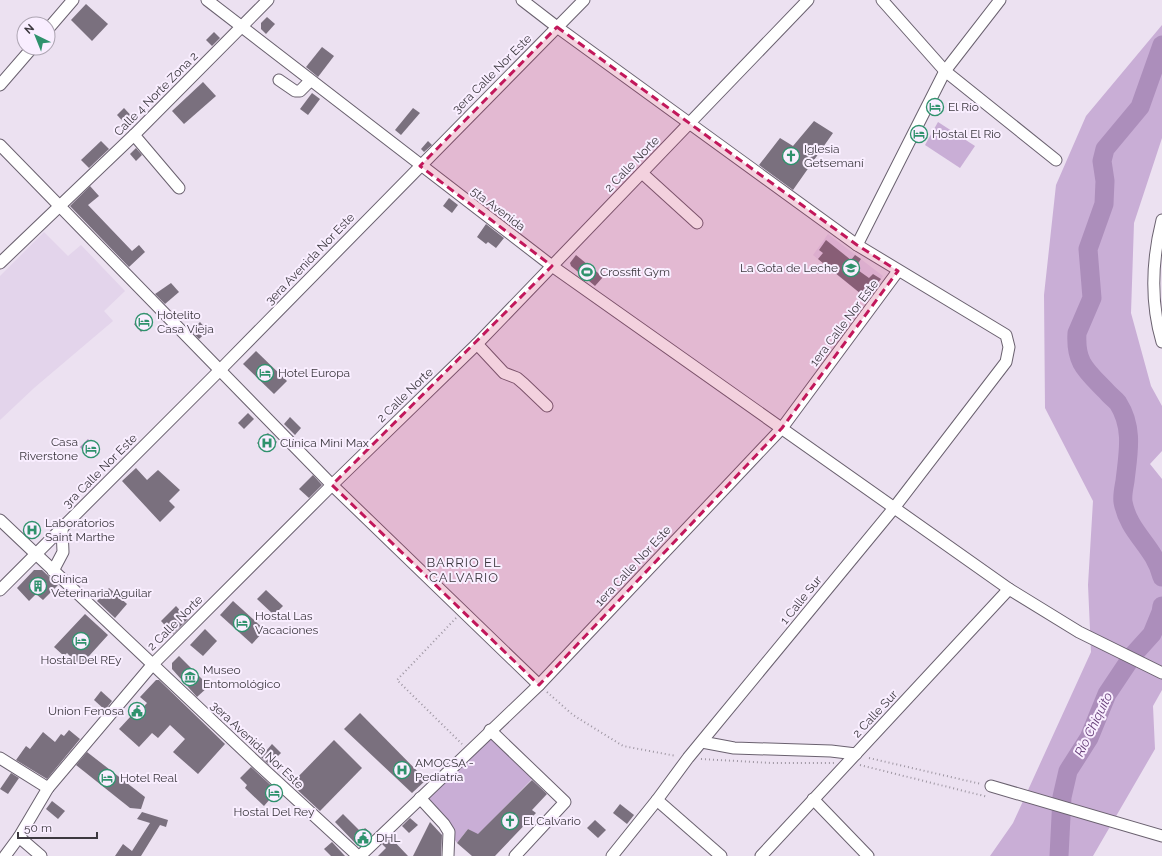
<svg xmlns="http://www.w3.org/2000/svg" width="1162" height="856" font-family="Raleway,sans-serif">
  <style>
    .built { fill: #e3d4eb }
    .green { fill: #c9aed6 }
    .water { fill: #ac8ebb }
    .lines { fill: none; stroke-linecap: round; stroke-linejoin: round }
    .river { stroke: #ac8ebb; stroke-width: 19 }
    .building { fill: #7a707e }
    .minor-casing { stroke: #6a616f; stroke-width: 13 }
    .path { stroke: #9e96a2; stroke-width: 2; stroke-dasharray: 1 3; stroke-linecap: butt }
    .minor { stroke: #fff; stroke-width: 11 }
    .marked { fill: #c2185b; fill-opacity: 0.2; stroke: #c2185b; stroke-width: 3; stroke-dasharray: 8 5; stroke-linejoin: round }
    .labels { text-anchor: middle; stroke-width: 4; stroke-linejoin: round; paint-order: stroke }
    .street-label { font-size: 12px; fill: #3c383f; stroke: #f9eeff }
    .poi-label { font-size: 12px; fill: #3c383f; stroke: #f9eeff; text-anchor: start }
    .neighbourhood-label { font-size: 13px; letter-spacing: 1px; fill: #3c383f; stroke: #f9eeff }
    .water-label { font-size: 13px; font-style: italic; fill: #643c77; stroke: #f9eeff }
  </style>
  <rect width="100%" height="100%" fill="#ece1f1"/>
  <g class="built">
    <polygon points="44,232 68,256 81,245 125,291 104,311 113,321 34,388 0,420 0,276"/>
    <polygon points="828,234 883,276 866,298 813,255"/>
  </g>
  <g class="green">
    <polygon points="1162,25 1162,138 1134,223 1131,313 1151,386 1162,406 1162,451 1150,464 1162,479 1162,690 1153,706 1155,749 1093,856 990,856 1013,823 1091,652 1088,585 1093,501 1045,408 1044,295 1056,185 1086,116"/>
    <polygon points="938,122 975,146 960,168 925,145"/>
    <polygon points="492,736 533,778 478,835 468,829 457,843 427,798"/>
  </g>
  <polygon class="water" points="88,439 97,451 90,458 80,447"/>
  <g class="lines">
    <g class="river">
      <path d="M 1162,45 L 1140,107 L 1105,149 L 1102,161 L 1105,181 L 1104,204 L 1088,249 L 1092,298 L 1077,333 C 1075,364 1087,371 1107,392 C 1110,396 1115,399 1118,403 C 1134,428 1128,454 1125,481 C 1124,487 1122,495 1123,502 C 1129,534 1154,545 1162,577"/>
      <polyline points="1059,856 1062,797 1068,771 1089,738 1107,694 1133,655 1152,634 1161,612 1162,606"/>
    </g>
  </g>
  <g class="building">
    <polygon points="86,4 108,24 92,41 71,20"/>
    <polygon points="267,17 275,24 266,34 261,29 261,23"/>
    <polygon points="214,32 220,38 212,46 206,40"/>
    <polygon points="322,47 334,56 318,77 306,67"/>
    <polygon points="203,82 216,96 184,124 172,111"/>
    <polygon points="312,93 320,99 308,115 300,109"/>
    <polygon points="124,108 136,121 129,128 117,115"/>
    <polygon points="413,108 420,113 401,135 395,130"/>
    <polygon points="814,121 833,133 793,190 759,165 780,138 793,146"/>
    <polygon points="101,141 109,149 89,168 81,160"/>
    <polygon points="428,141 432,145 424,152 421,149"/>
    <polygon points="136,148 142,155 136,161 130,154"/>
    <polygon points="90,186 99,196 88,205 132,251 139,245 145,252 129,267 70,206"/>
    <polygon points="449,198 458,205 452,213 443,206"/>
    <polygon points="486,224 504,238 496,248 488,242 486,244 477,237"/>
    <polygon points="826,240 851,260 855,255 861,259 855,268 869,278 873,274 881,279 866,298 818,259 823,253 819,250"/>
    <polygon points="576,255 603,277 595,286 571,266 570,263"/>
    <polygon points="171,283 179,292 165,304 155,294"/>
    <polygon points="147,313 153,320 141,332 134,324"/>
    <polygon points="200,322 208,331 199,339 191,331"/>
    <polygon points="256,351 287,381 274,394 243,364"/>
    <polygon points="248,413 254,419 244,429 238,423"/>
    <polygon points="290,417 301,428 295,435 284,424"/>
    <polygon points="268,433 277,442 266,452 257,443"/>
    <polygon points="136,468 147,480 158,470 180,490 169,501 175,507 160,522 122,481"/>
    <polygon points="313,475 322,485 309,498 299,489"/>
    <polygon points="34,570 42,570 58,585 43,600 36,594 29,601 17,588"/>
    <polygon points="109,588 127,604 115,618 97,601"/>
    <polygon points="266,590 283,606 274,615 257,599"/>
    <polygon points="233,601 265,630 252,644 220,615"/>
    <polygon points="176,606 188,619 173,634 161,621"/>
    <polygon points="85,614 108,635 80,666 67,653 64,656 54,647"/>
    <polygon points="205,629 217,641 203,656 190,645"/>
    <polygon points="179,656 209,686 197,697 172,669 172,663"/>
    <polygon points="156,680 159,680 225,744 198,774 173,752 185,739 170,725 158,738 152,733 139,747 119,729 131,716 133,718 147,703 140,697"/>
    <polygon points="101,691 112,701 105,710 94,700"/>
    <polygon points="360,713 426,780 412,793 344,729"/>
    <polygon points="69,730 80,739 47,779 16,760 26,746 30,749 43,732 55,742 61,734 64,736"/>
    <polygon points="334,740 362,768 320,811 291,784"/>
    <polygon points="272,744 281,753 269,765 261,757"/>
    <polygon points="87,752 145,797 141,809 130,808 76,765"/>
    <polygon points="251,767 277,791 264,806 245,788 247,785 240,778"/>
    <polygon points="11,773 19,778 8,794 0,789"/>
    <polygon points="532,780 547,794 532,810 536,813 495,856 472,856 457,843 468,829 478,834"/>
    <polygon points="52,801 65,811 58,819 46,809"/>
    <polygon points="620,804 634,815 627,824 613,813"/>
    <polygon points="142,812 168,820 166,827 160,825 141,856 115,856 123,844 132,851 150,823 137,819"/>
    <polygon points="343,814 361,832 365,828 372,834 361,845 358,846 335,822"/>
    <polygon points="410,818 418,825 409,833 402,826"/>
    <polygon points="595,820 606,830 598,838 587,828"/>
    <polygon points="430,822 442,835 441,856 413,856"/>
    <polygon points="390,837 408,856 378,856 386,848 382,844"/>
    <polygon points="332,842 345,856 331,856 324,849"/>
  </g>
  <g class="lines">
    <g class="minor-casing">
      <g id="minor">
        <polyline points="207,0 552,266 1009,589 1079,632 1162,673"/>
        <polyline points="522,0 557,27 857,245 1006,335 1009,347 1006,362 894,508 688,758 657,800 612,856"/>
        <polyline points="882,0 945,71 1056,160"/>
        <polyline points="48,29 73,0"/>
        <polyline points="279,80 295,91 300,91 310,81"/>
        <polyline points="0,85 32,48"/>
        <polyline points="134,135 179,188"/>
        <polyline points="0,145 332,485 539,685"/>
        <polyline points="642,173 697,223"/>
        <path d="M 1162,220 C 1152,260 1150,301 1162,342"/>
        <polyline points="857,245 945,71 1000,0"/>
        <polyline points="0,263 134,135 268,0"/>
        <polyline points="477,344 504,373 517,378 524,384 547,406"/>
        <polyline points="0,520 259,765 358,856"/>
        <polyline points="53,571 63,552 62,528"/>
        <polyline points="0,590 219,371 584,0"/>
        <polyline points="490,730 565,802 515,856"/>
        <polyline points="702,742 734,748 831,751 856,754"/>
        <polyline points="0,758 48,788"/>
        <polyline points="991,786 1162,836"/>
        <polyline points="420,798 444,824 449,832 448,856"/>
        <polyline points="813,799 868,856"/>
        <polyline points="657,800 721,856"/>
        <polyline points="19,837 41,856"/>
        <polyline points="5,856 19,837 48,788 153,664 332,485 477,344 808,0"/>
        <polyline points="360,856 539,685 782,428 898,271"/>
        <polyline points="761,856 1009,589"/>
      </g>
    </g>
    <g class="path">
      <polyline points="456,618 397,680 462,744"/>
      <polyline points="547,692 573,715 623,746 676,756"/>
      <polyline points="869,758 981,784"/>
      <polyline points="701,759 772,763 834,763"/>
      <polyline points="860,765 988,797"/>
    </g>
    <use href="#minor" class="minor"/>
  </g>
  <path class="marked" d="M 557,27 L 857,245 L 898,271 L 782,428 L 539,685 L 332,485 L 552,266 L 420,166 Z"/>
  <defs>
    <g id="hotel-ring" transform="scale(0.9)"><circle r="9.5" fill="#f9eeff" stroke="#2f926d" stroke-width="1.5"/><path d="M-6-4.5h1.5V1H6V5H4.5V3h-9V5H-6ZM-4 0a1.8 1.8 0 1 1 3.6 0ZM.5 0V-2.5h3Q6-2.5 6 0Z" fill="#2f926d"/></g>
    <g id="church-ring" transform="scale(0.9)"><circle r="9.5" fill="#f9eeff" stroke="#2f926d" stroke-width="1.5"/><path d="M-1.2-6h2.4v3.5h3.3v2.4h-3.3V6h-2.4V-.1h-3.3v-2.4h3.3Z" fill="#2f926d"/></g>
    <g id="school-ring" transform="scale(0.9)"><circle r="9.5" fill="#f9eeff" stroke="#2f926d" stroke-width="1.5"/><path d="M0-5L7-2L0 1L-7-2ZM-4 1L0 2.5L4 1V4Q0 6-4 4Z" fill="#2f926d"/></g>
    <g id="stadium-ring" transform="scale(0.9)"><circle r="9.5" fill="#f9eeff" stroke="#2f926d" stroke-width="1.5"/><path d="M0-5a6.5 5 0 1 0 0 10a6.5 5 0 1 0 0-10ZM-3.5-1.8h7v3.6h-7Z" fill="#2f926d"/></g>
    <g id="hospital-ring" transform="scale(0.9)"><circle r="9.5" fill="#f9eeff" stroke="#2f926d" stroke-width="1.5"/><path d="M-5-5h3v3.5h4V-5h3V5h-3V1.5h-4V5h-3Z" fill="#2f926d"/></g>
    <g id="building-ring" transform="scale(0.9)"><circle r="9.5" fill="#f9eeff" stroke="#2f926d" stroke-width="1.5"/><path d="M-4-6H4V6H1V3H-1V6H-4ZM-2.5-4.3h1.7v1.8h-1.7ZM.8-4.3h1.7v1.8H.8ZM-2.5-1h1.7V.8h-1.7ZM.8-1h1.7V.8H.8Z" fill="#2f926d"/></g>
    <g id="museum-ring" transform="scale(0.9)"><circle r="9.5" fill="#f9eeff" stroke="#2f926d" stroke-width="1.5"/><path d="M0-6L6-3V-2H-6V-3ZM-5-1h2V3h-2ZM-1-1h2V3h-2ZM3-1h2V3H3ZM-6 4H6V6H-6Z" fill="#2f926d"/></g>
    <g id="civic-ring" transform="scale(0.9)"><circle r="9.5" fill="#f9eeff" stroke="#2f926d" stroke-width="1.5"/><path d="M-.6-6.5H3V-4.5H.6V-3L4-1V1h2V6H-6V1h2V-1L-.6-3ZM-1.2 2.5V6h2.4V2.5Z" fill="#2f926d"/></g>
  </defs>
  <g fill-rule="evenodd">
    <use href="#hotel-ring" x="935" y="107"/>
    <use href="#hotel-ring" x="919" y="134"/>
    <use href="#church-ring" x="791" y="156"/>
    <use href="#school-ring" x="851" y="268"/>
    <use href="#stadium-ring" x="587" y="272"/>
    <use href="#hotel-ring" x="144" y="322"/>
    <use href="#hotel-ring" x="265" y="373"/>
    <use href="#hospital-ring" x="267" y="443"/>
    <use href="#hotel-ring" x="91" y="449"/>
    <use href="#hospital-ring" x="32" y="530"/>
    <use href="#building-ring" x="38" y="586"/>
    <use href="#hotel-ring" x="242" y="623"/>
    <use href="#hotel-ring" x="81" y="641"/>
    <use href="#museum-ring" x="190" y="677"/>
    <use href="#civic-ring" x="137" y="711"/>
    <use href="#hospital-ring" x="402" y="770"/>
    <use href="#hotel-ring" x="107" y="778"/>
    <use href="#hotel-ring" x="274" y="793"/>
    <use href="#church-ring" x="510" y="821"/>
    <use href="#civic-ring" x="363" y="838"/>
  </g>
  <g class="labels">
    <g class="street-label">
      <text transform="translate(492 74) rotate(-45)" y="4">3era Calle Nor Este</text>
      <text transform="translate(156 94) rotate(-45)" y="4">Calle 4 Norte Zona 2</text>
      <text transform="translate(632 164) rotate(-46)" y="4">2 Calle Norte</text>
      <text transform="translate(498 209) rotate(37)" y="4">5ta Avenida</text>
      <text transform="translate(310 259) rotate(-46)" y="4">3era Avenida Nor Este</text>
      <text transform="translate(844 323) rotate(-53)" y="4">1era Calle Nor Este</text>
      <text transform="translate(405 395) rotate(-44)" y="4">2 Calle Norte</text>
      <text transform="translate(100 471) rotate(-45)" y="4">3ra Calle Nor Este</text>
      <text transform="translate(633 566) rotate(-47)" y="4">1era Calle Nor Este</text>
      <text transform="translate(801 600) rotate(-51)" y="4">1 Calle Sur</text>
      <text transform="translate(175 623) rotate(-45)" y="4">2 Calle Norte</text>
      <text transform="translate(875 714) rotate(-47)" y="4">2 Calle Sur</text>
      <text transform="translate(257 745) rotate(43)" y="4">3era Avenida Nor Este</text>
    </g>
    <g class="poi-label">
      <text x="948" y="111">El Río</text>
      <text x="932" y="138">Hostal El Rio</text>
      <text x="804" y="153">Iglesia<tspan x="804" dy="14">Getsemaní</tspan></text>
      <text x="838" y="272" text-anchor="end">La Gota de Leche</text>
      <text x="600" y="276">Crossfit Gym</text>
      <text x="157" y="319">Hotelito<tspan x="157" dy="14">Casa Vieja</tspan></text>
      <text x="278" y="377">Hotel Europa</text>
      <text x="78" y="446" text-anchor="end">Casa<tspan x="78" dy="14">Riverstone</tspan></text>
      <text x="280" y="447">Clínica Mini Max</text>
      <text x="45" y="527">Laboratorios<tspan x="45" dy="14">Saint Marthe</tspan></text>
      <text x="51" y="583">Clínica<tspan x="51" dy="14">Veterinaria Aguilar</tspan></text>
      <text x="255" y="620">Hostal Las<tspan x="255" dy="14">Vacaciones</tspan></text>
      <text x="81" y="664" text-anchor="middle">Hostal Del REy</text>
      <text x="203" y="674">Museo<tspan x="203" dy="14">Entomológico</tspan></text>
      <text x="124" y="715" text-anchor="end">Union Fenosa</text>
      <text x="415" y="767">AMOCSA -<tspan x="415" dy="14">Pediatría</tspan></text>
      <text x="120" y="782">Hotel Real</text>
      <text x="274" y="816" text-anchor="middle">Hostal Del Rey</text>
      <text x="523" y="825">El Calvario</text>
      <text x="376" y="842">DHL</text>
    </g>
    <g class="neighbourhood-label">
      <text x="464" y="567">BARRIO EL<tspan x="464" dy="15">CALVARIO</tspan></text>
    </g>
    <g class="water-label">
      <text transform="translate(1093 724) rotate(-64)" y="5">Río Chiquito</text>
    </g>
  </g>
  <g transform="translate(36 36) rotate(317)"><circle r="19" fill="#f9eeff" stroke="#ada5b2"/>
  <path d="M0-3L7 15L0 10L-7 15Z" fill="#2f926d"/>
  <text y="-6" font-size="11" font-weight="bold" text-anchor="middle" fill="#3c383f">N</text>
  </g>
  <path d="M18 832v6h79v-6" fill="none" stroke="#3c383f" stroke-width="2"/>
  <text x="24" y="832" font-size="12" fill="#3c383f" stroke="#f9eeff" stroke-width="3" paint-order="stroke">50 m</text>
</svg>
